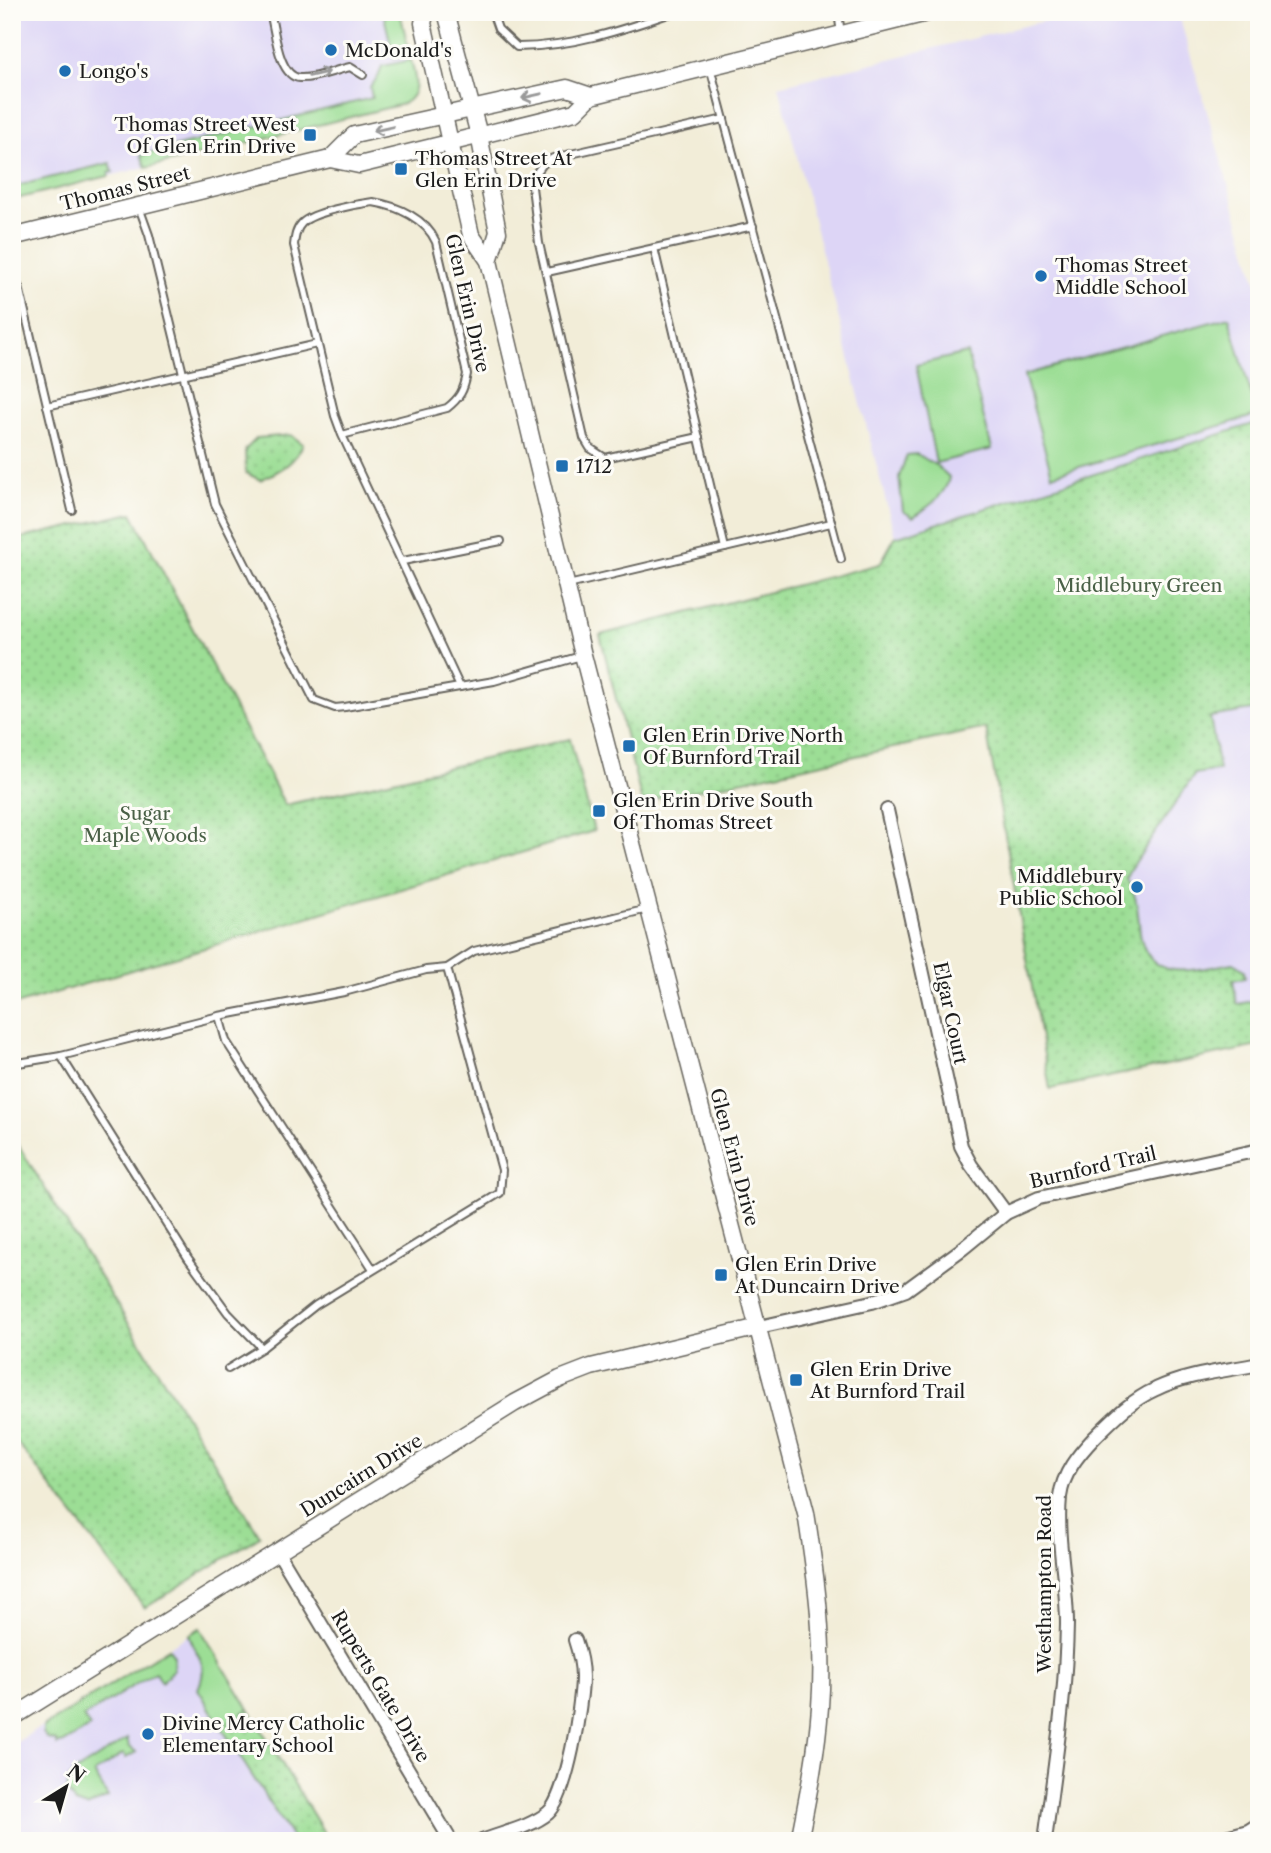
<svg xmlns="http://www.w3.org/2000/svg" width="1271" height="1853" font-family="'Libre Caslon Text',serif">
  <style>
    .built { fill: #ddd5f6 }
    .grass { fill: #9cde95; stroke: #5c7d58; stroke-width: 2 }
    .park { fill: url(#park-dots); stroke: #5c7d58; stroke-width: 2 }
    .lines { fill: none; stroke-linecap: round; stroke-linejoin: round }
    .service-casing { stroke: #67655e; stroke-width: 10 }
    .minor-casing { stroke: #67655e; stroke-width: 16 }
    .tertiary-casing { stroke: #67655e; stroke-width: 19 }
    .service { stroke: #fff; stroke-width: 6 }
    .minor { stroke: #fff; stroke-width: 12 }
    .tertiary { stroke: #fff; stroke-width: 16 }
    .oneway { stroke: #999 }
    .poi-dot { fill: #1f6fb2; stroke: #fdfcf7; stroke-width: 2.5 }
    .labels { text-anchor: middle; stroke-width: 6; stroke-linejoin: round; paint-order: stroke }
    .poi-label { font-size: 19px; fill: #1c1c1c; stroke: #fdfcf7; text-anchor: start }
    .street-label { font-size: 19px; fill: #1c1c1c; stroke: #fdfcf7 }
    .park-label { font-size: 19px; fill: #496046; stroke: #fdfcf7 }
  </style>
  <defs>
    <pattern id="park-dots" width="8" height="8" patternUnits="userSpaceOnUse" patternTransform="scale(1.75)"><rect width="8" height="8" fill="#9cde95"/><path d="M2 2h.1M6 6h.1" fill="none" stroke="#86be80" stroke-width="1.8" stroke-linecap="round"/></pattern>
  </defs>
  <rect width="100%" height="100%" fill="#fdfcf7"/>
  <filter id="ink" filterUnits="userSpaceOnUse"><feTurbulence type="fractalNoise" baseFrequency=".0143" numOctaves="2"/><feDisplacementMap in="SourceGraphic" scale="14" xChannelSelector="R" yChannelSelector="G"/><feConvolveMatrix kernelMatrix="1 2 1 2 8 2 1 2 1" color-interpolation-filters="sRGB"/></filter>
  <filter id="wash" filterUnits="userSpaceOnUse"><feTurbulence type="fractalNoise" baseFrequency=".00686" numOctaves="4" result="noise"/><feDisplacementMap in="SourceGraphic" scale="28" xChannelSelector="R" yChannelSelector="G"/><feGaussianBlur stdDeviation="1.57" result="paint"/><feColorMatrix in="noise" values="0 0 0 0 0 0 0 0 0 0 0 0 0 0 0 0 0 1.4 0 .05"/><feComposite in="paint" operator="in"/></filter>
  <g filter="url(#wash)">
    <rect width="100%" height="100%" fill="#f2edd8"/>
    <g class="built">
      <polygon points="12,12 400,12 416,88 411,98 403,104 12,200"/>
      <polygon points="1081,12 1178,12 1259,291 1259,422 895,537 779,86"/>
      <polygon points="1259,690 1259,1046 1050,1089 986,728"/>
      <polygon points="200,1628 329,1841 12,1841 12,1745"/>
    </g>
    <g class="grass">
      <polygon points="383,12 400,12 410,55 394,58"/>
      <path d="M 411,60 C 415,77 422,94 403,104 L 146,168 L 141,155 L 372,98 L 370,87 L 378,77 L 382,66 Z"/>
      <polygon points="110,163 113,172 109,173 109,176 12,200 12,187"/>
      <polygon points="1229,317 1257,415 1052,475 1024,375"/>
      <polygon points="967,353 992,449 936,463 916,365"/>
      <path d="M 917,454 L 937,466 L 949,477 C 947,494 926,509 913,517 L 903,511 L 899,477 L 907,455 Z"/>
      <path d="M 200,1628 L 249,1709 L 221,1727 L 198,1689 C 210,1662 196,1657 189,1635 Z"/>
      <polygon points="169,1648 174,1656 173,1670 162,1682 155,1672 84,1717 90,1727 64,1743 56,1745 56,1741 48,1739 43,1733 43,1727"/>
      <polygon points="127,1739 129,1746 136,1752 126,1758 123,1754 94,1773 108,1797 87,1807 75,1803 67,1791 70,1777 75,1772"/>
    </g>
    <g class="park">
      <path d="M 1259,422 L 1259,709 L 1210,717 L 1219,770 L 1195,774 L 1131,869 L 1127,879 C 1129,885 1133,888 1134,894 C 1139,907 1138,924 1141,938 C 1152,986 1199,968 1234,963 L 1244,970 L 1245,978 L 1233,980 L 1237,1004 L 1255,1001 L 1259,1013 L 1259,1046 L 1050,1089 L 986,728 L 642,802 L 600,635 L 880,564 L 895,537 Z"/>
      <path d="M 291,435 L 303,444 C 295,464 279,471 260,480 L 246,473 L 245,450 L 257,438 Z"/>
      <polygon points="132,513 285,805 570,739 594,831 12,1006 12,540"/>
      <polygon points="12,1135 260,1536 145,1608 12,1436"/>
      <polygon points="249,1709 329,1841 294,1841 221,1727"/>
    </g>
  </g>
  <g filter="url(#ink)">
    <g class="lines">
      <g class="service-casing">
        <g id="service">
          <path d="M 492,12 L 498,29 L 517,47 C 571,47 623,30 674,12"/>
          <polyline points="838,12 841,34"/>
          <path d="M 271,16 C 275,32 279,77 300,78 C 315,79 335,70 350,67 L 363,75"/>
          <polyline points="710,67 841,559"/>
          <polyline points="139,207 149,235 215,504 314,700 335,708 345,707 494,681 581,656"/>
          <polyline points="654,248 725,548"/>
          <polyline points="547,272 753,226"/>
          <polyline points="19,287 72,510"/>
          <polyline points="47,406 317,344"/>
          <path d="M 342,435 L 447,408 C 460,398 464,390 467,374 L 436,242 C 426,219 398,206 373,202 C 357,204 313,212 302,223 C 296,229 295,237 294,245 L 335,416 L 342,435 L 460,687"/>
          <polyline points="699,437 605,458 590,448 584,438 539,243 532,187 537,172 543,164 553,158 724,119"/>
          <polyline points="403,561 501,541"/>
          <polyline points="568,585 831,523"/>
          <polyline points="219,1016 226,1041 373,1269"/>
          <polyline points="61,1056 188,1258 228,1313 262,1348"/>
          <polyline points="12,1064 61,1056 219,1016 344,992 426,970 447,968 474,951 648,909"/>
          <polyline points="228,1369 262,1348 316,1305 500,1193 502,1170 447,968"/>
        </g>
      </g>
      <g class="minor-casing">
        <g id="minor">
          <polyline points="887,810 961,1146 971,1165 1006,1213"/>
          <polyline points="759,1327 872,1302 906,1290 962,1249 1006,1213 1039,1198 1259,1150"/>
          <polyline points="278,1552 451,1841"/>
          <path d="M 482,1841 C 502,1833 531,1827 548,1813 C 567,1797 582,1703 582,1677 C 582,1664 579,1652 575,1640"/>
          <path d="M 1045,1841 C 1054,1769 1066,1697 1067,1624 C 1067,1582 1056,1539 1060,1497 C 1063,1473 1078,1455 1094,1438 C 1112,1420 1131,1400 1156,1389 C 1187,1374 1225,1371 1259,1364"/>
          <polyline points="1211,1841 1248,1831 1259,1824"/>
        </g>
      </g>
      <g class="tertiary-casing">
        <g id="tertiary">
          <path d="M 426,12 L 423,23 L 471,235 L 489,261 L 583,655 L 806,1513 C 816,1577 825,1642 820,1707 C 817,1752 808,1796 799,1841"/>
          <polyline points="446,12 479,135 498,232 489,261"/>
          <polyline points="330,159 354,135 567,88 591,96 931,12"/>
          <polyline points="12,237 330,159 359,165 575,112 591,96"/>
          <polyline points="12,1718 515,1403 560,1379 591,1367 759,1327"/>
        </g>
      </g>
      <use href="#service" class="service"/>
      <use href="#minor" class="minor"/>
      <use href="#tertiary" class="tertiary"/>
    </g>
    <defs><path id="oneway-shaft" d="M-6 0H5M1.5-3L5.5 0L1.5 3" fill="none" stroke-width="1.6" stroke-linecap="round" stroke-linejoin="round" transform="scale(1.75)"/></defs>
    <g class="oneway">
      <use href="#oneway-shaft" transform="translate(319 74) rotate(-13)"/>
      <use href="#oneway-shaft" transform="translate(532 96) rotate(167)"/>
      <use href="#oneway-shaft" transform="translate(383 129) rotate(167)"/>
    </g>
  </g>
  <g class="poi-dot">
    <circle cx="331" cy="50" r="7"/>
    <circle cx="65" cy="71" r="7"/>
    <rect x="303" y="128" width="14" height="14" rx="3.5"/>
    <rect x="394" y="162" width="14" height="14" rx="3.5"/>
    <circle cx="1041" cy="276" r="7"/>
    <rect x="555" y="459" width="14" height="14" rx="3.5"/>
    <rect x="622" y="739" width="14" height="14" rx="3.5"/>
    <rect x="592" y="804" width="14" height="14" rx="3.5"/>
    <circle cx="1137" cy="887" r="7"/>
    <rect x="714" y="1268" width="14" height="14" rx="3.5"/>
    <rect x="789" y="1373" width="14" height="14" rx="3.5"/>
    <circle cx="148" cy="1734" r="7"/>
  </g>
  <g class="labels">
    <g class="poi-label">
      <text x="345" y="57">McDonald's</text>
      <text x="79" y="78">Longo's</text>
      <text x="296" y="131" text-anchor="end">Thomas Street West<tspan x="296" dy="22">Of Glen Erin Drive</tspan></text>
      <text x="415" y="165">Thomas Street At<tspan x="415" dy="22">Glen Erin Drive</tspan></text>
      <text x="1055" y="272">Thomas Street<tspan x="1055" dy="22">Middle School</tspan></text>
      <text x="576" y="473">1712</text>
      <text x="643" y="742">Glen Erin Drive North<tspan x="643" dy="22">Of Burnford Trail</tspan></text>
      <text x="613" y="807">Glen Erin Drive South<tspan x="613" dy="22">Of Thomas Street</tspan></text>
      <text x="1123" y="883" text-anchor="end">Middlebury<tspan x="1123" dy="22">Public School</tspan></text>
      <text x="735" y="1271">Glen Erin Drive<tspan x="735" dy="22">At Duncairn Drive</tspan></text>
      <text x="810" y="1376">Glen Erin Drive<tspan x="810" dy="22">At Burnford Trail</tspan></text>
      <text x="162" y="1730">Divine Mercy Catholic<tspan x="162" dy="22">Elementary School</tspan></text>
    </g>
    <g class="street-label">
      <text transform="translate(125 188) rotate(-14)" y="7">Thomas Street</text>
      <text transform="translate(468 303) rotate(77)" y="7">Glen Erin Drive</text>
      <text transform="translate(951 1013) rotate(78)" y="7">Elgar Court</text>
      <text transform="translate(735 1157) rotate(75)" y="7">Glen Erin Drive</text>
      <text transform="translate(1093 1167) rotate(-13)" y="7">Burnford Trail</text>
      <text transform="translate(361 1475) rotate(-32)" y="7">Duncairn Drive</text>
      <text transform="translate(1044 1584) rotate(-90)" y="7">Westhampton Road</text>
      <text transform="translate(381 1686) rotate(59)" y="7">Ruperts Gate Drive</text>
    </g>
    <g class="park-label">
      <text x="1139" y="592">Middlebury Green</text>
      <text x="145" y="820">Sugar<tspan x="145" dy="22">Maple Woods</tspan></text>
    </g>
  </g>
  <rect width="1271" height="1853" fill="none" stroke="#fdfcf7" stroke-width="42"/>
  <g transform="translate(66 1787) rotate(37)" stroke="#fdfcf7" stroke-width="5" paint-order="stroke">
  <path d="M0-5L12 26L0 18L-12 26Z" fill="#1c1c1c"/>
  <text y="-10" font-size="19" font-weight="bold" text-anchor="middle" fill="#1c1c1c">N</text>
  </g>
</svg>
